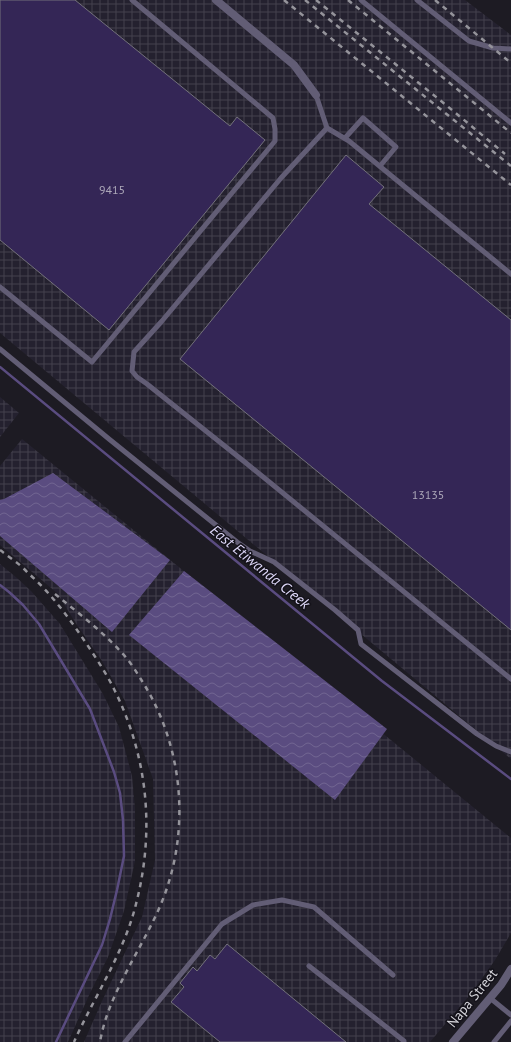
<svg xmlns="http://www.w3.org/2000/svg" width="511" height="1042" font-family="'PT Sans',sans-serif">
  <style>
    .industrial { fill: url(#industrial-grid) }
    .water { fill: url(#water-waves) }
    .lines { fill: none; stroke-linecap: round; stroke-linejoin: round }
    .stream { stroke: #5a4c80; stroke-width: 2.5 }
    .building { fill: #342656; stroke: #73717b }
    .lane { stroke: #625d75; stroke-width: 5 }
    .street { stroke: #625d75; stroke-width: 8 }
    .rail { stroke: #95949b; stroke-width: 2.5; stroke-dasharray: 5 5; stroke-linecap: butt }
    .labels { text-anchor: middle; stroke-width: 3; stroke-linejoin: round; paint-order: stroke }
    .number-label { font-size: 12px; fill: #ada8b9 }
    .street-label { font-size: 14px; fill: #d5d4da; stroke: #14121a }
    .water-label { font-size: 15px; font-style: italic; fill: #ddd7f8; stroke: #14121a }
  </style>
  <defs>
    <pattern id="industrial-grid" width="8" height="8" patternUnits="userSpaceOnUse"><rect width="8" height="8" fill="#24212f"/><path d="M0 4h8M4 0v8" fill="none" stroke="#43404d"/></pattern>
    <pattern id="water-waves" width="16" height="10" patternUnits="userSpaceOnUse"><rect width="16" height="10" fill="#5a4c80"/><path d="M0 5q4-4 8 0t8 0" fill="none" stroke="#716591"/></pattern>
  </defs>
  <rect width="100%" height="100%" fill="#1d1b23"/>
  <g class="industrial">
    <polygon points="0,0 465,0 511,35 511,759 0,333"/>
    <polygon points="0,397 19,413 0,437"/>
    <polygon points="22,439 511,838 511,933 495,960 473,991 430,1042 84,1042 102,1001 142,917 155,860 153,779 125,701 102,661 77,625 57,593 0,545 0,466"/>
    <polygon points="0,564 17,578 31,591 60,624 103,694 119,727 132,776 135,808 135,861 124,911 108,957 90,993 68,1042 0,1042"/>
  </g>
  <g class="water">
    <polygon points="53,473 170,560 112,632 0,536 0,500 4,499"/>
    <polygon points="184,571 387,729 335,800 129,635"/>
  </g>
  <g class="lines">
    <g class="stream">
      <polyline points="0,367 382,681 511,779"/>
      <polyline points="0,585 9,592 23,605 39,624 90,709 114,772 120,793 123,820 124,856 117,890 110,919 102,945 56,1042"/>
    </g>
  </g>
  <g class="building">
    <polygon points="0,0 75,0 230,126 237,117 265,140 109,330 0,240"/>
    <polygon points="346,155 384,187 369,204 511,320 511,630 180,359"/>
    <polygon points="227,944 346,1042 220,1042 171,1002 184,987 180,983 193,967 197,971 210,955 215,959"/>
  </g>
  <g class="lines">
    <g class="lane">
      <polyline points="361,0 511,123"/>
      <polyline points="417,0 469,41 493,48 511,49"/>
      <polyline points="316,95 327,128 281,178 162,321 134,352 132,371 137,377 147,384 246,463 511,679"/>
      <polyline points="327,128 349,141 511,274"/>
      <polyline points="345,138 363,118 396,147 380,166"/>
      <polyline points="0,287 92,362 275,141 275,129 273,118 132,0"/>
      <polyline points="0,349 109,439 237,542 250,551 274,562 335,610 358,630 361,644 477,734 496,746 511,752"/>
      <polyline points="309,966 404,1041 404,1042"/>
      <polyline points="490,998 511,1015"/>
      <polyline points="125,1042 222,924 253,905 282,900 314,907 393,975"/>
      <polyline points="494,1042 511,1021"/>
    </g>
    <g class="street">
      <polyline points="216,0 294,65 316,95"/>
      <polyline points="453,1042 501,985 511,969"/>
    </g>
    <g class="rail">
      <polyline points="284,0 511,185"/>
      <polyline points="305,0 511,166"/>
      <polyline points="316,0 446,105 505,154"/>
      <polyline points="348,0 511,133"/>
      <polyline points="435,0 511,63"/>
      <path d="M 0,550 C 9,557 20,564 28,573 C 51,593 69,618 86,643 C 96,658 106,673 114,689 C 148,757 155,831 136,904 C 124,953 94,997 74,1042"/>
      <path d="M 55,594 C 77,612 101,630 121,652 C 129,660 136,671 142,681 C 184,747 191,832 161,904 C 142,949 108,994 100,1042"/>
    </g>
  </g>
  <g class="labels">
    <g class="number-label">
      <text x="112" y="194">9415</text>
      <text x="428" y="499">13135</text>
    </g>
    <g class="street-label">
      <text transform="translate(472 998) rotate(-51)" y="5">Napa Street</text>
    </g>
    <g class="water-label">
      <text transform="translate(260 567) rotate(39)" y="5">East Etiwanda Creek</text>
    </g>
  </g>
</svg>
